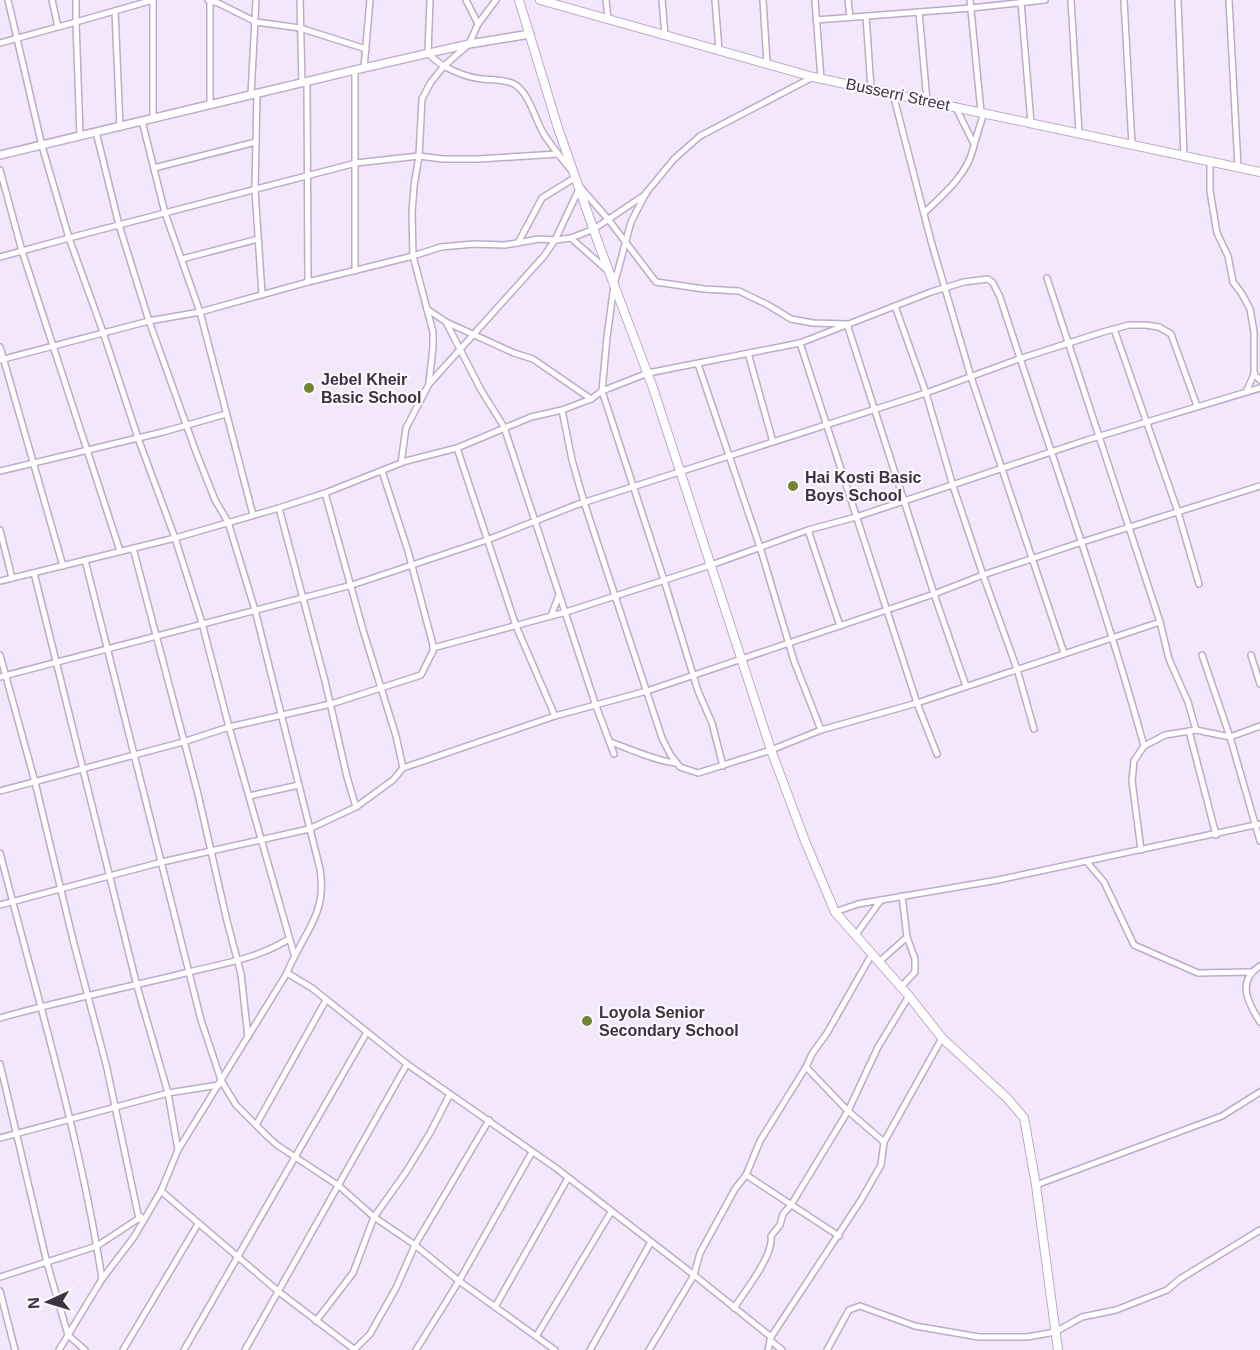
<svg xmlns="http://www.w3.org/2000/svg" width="1260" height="1350" font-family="Helvetica,sans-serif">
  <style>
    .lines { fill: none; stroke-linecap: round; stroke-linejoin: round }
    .minor-casing { stroke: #bdabca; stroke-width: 8 }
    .tertiary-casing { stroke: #bdabca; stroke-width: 10 }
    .secondary-casing { stroke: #bdabca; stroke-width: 10 }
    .minor { stroke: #fff; stroke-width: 5 }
    .tertiary { stroke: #fff; stroke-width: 7 }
    .secondary { stroke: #fff; stroke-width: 8 }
    .poi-dot { fill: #748331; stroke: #fbf8fe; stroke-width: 2 }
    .labels { text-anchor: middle; stroke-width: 4.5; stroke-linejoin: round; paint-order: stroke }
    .street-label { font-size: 16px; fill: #3a3340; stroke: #fbf8fe }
    .poi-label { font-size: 16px; font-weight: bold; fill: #3a3340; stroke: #fbf8fe; text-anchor: start }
  </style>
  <rect width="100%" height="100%" fill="#f2e7fb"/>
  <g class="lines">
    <g class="minor-casing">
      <g id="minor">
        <polyline points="8,0 42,146 69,238 103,332 138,438 175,538 202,623 229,727 294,954"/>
        <polyline points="52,0 58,27"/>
        <polyline points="153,0 153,118"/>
        <polyline points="208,0 218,3 256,22 300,28 366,49"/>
        <polyline points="210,0 210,105"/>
        <polyline points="300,0 302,83"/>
        <path d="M 430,0 L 428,53 C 440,67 464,77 482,79 C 492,80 504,79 514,84 C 530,93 535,121 545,136 C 553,148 562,159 571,170"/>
        <polyline points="466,0 478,24"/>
        <polyline points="606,0 608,19"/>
        <polyline points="662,0 665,35"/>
        <polyline points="715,0 719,50"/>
        <polyline points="763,0 767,63"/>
        <polyline points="815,0 821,79"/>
        <polyline points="848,0 850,17"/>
        <polyline points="970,0 981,112"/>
        <polyline points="1071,0 1079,133"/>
        <polyline points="1124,0 1132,145"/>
        <polyline points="1178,0 1184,156"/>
        <polyline points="1229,0 1238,167"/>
        <polyline points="1021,2 1031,123"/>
        <polyline points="115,11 120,127"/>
        <polyline points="919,12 927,101"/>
        <polyline points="866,16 871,89"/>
        <polyline points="816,20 971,8 1045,0"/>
        <polyline points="0,43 76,22 76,0"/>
        <polyline points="364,68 370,0"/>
        <polyline points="307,82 308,282"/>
        <polyline points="257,93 255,190 262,294"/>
        <polyline points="893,94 931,241 971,377 1064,653"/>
        <polyline points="251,95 256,0"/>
        <polyline points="955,106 973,142"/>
        <polyline points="142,121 165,213 200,312 253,515"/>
        <path d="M 96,132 L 119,225 L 149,321 L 196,452 L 215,500 L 228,522 L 255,610 L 320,869 C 321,877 322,885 321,893 C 320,919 296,948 287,973"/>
        <polyline points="80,136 76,22 153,0"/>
        <polyline points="1210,161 1210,191 1217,233 1228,256 1233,282 1242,294 1250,309 1254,332 1254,374 1260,380"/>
        <polyline points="154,168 256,142"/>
        <polyline points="0,170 22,251 120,551"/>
        <path d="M 924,213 C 942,196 967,175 973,149 C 976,137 980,125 984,113"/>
        <polyline points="571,238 608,271"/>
        <polyline points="518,243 542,198 576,177"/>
        <polyline points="0,257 69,238 356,163 419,156 443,159 478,159 558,154"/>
        <polyline points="182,259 258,239"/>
        <polyline points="355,271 355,70"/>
        <polyline points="1047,278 1160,622 1169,659 1188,702 1196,730"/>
        <polyline points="895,306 926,393 953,486 983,575 1017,669 1034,729"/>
        <polyline points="427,309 446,322 514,353 533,359 591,399"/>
        <polyline points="446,322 481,390 504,427 596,706 614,754"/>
        <polyline points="1114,329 1178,512 1199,584"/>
        <polyline points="800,343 917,703 937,754"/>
        <polyline points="0,347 63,566"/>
        <polyline points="748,353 773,442"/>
        <polyline points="0,360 149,321 200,312 308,282 413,256 441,247 474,244 505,245 539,239 555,240 571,238 594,229 646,194"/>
        <polyline points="698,364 760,547 794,661 821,730"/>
        <polyline points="429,383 433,347 433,332 413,256 412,213 414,186 419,156 422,99 431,82 444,66 469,44 478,24 496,0"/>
        <polyline points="1247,390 1254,374"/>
        <polyline points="562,410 572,460 584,502 662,738 670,754 680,767 698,773 771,750 821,730 917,703 1160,622"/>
        <polyline points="457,448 516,626 555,716"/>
        <polyline points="401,463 406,428 429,384 544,256 555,240 580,187 608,219 656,282 704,289 739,291 768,305 791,319 813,323 847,324 934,594 966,686"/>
        <polyline points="0,471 163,432 226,414"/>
        <polyline points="325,493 363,630 396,736 403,768 393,780 356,807"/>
        <polyline points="0,530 12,578"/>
        <polyline points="808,530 840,626"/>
        <polyline points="133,548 198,794 227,921 241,974 248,1037"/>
        <polyline points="85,560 201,1020 221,1080 236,1105 267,1136 277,1145 339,1186 374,1217 415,1245 459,1281 555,1350"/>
        <polyline points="34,573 137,986 168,1093 178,1150"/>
        <path d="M 0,581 L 175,538 L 279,508 L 325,493 L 406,461 L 457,448 L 531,417 L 562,410 L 591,399 L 602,391 L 648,373 L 800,343 L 931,292 L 964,282 L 988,279 L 993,283 L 1000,297 C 1048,446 1102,594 1144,746"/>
        <polyline points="551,616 559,595"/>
        <polyline points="433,648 566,612 711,565 808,530 856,517 1087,440 1260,388"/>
        <polyline points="0,655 35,782 73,940 106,1064 139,1219"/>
        <polyline points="1202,655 1230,737 1260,841"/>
        <polyline points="1251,655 1260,684"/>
        <polyline points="0,677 352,585 487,540 576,505 926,393 1019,359 1103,332 1129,325 1145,325 1159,327 1171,334 1197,406"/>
        <polyline points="1189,731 1216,835"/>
        <path d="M 610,742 C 631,749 655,761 676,763"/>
        <polyline points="723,766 712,723 698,691 664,580 602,391 607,337 614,285 631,222 646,193 674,159 700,136 813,77"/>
        <polyline points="403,768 555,716 647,691 934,594 983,575 1082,542 1260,486"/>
        <polyline points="0,791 183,742 229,727 331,704 421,675 433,651 433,645 408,551 382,471"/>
        <polyline points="249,796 299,785"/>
        <polyline points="1141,850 1132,781 1134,761 1144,746 1165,735 1196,730 1230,737 1260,726"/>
        <path d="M 0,853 C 36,994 80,1135 102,1279"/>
        <polyline points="1087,862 1104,882 1134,945 1198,973 1251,972"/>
        <polyline points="0,905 162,862 309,829 356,807 347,777 325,681 279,508"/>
        <polyline points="835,912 858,904 998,880 1260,824"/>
        <polyline points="855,936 881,900"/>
        <polyline points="879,962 907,937"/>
        <path d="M 1260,966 C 1236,981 1248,1003 1260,1022"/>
        <polyline points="901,987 915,972 915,959 907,937 902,896"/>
        <path d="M 0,1018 C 62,1000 126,988 189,972 C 225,963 256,959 289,939"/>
        <polyline points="0,1064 47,1263 68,1335 85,1350"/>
        <polyline points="806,1067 848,1111 884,1142"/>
        <polyline points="256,1125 326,1000"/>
        <polyline points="0,1138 168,1093 219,1085"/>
        <polyline points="746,1175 839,1236"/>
        <polyline points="1036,1185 1222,1116 1260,1092"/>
        <polyline points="161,1191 279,1292 355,1350"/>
        <polyline points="0,1277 97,1246 141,1217"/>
        <polyline points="0,1291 15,1350"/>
        <polyline points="495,1307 568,1178"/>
        <path d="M 734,1308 C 745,1291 774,1255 771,1236 L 780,1225 L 783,1214 L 791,1205 L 848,1111 L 878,1047 L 909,996"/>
        <polyline points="316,1321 353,1273 374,1217 406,1172 430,1133 450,1094"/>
        <polyline points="537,1335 611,1212"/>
        <polyline points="770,1340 782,1350"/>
        <polyline points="59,1350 102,1279 134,1237 161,1191 178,1150 287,973 312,988 407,1064 556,1168 694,1275 771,1337"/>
        <polyline points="123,1350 198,1224"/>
        <polyline points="184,1350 367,1032"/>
        <polyline points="245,1350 407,1064"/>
        <polyline points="354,1350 370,1334 396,1288 415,1245 489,1120"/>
        <polyline points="416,1350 459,1281 532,1152"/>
        <polyline points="590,1350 651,1242"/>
        <polyline points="649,1350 694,1275 700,1253 735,1189 746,1175 760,1141 806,1067 812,1054 827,1033 872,954"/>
        <polyline points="768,1350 771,1337 861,1200 881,1165 884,1142 942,1038"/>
        <polyline points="827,1350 849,1310 860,1306 915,1326 979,1337 1027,1337 1055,1332 1082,1317 1116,1310 1167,1290 1180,1279 1260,1230"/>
      </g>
    </g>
    <g class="tertiary-casing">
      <polyline id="tertiary" points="0,155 355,70 469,44 530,34"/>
    </g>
    <g class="secondary-casing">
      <g id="secondary">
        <polyline points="519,0 558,128 599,245 653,388 771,750 805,841 835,912 909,996 942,1038 1007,1098 1024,1118 1036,1185 1058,1350"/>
        <polyline points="540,0 813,77 1260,172"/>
      </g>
    </g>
    <use href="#minor" class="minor"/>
    <use href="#tertiary" class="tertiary"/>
    <use href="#secondary" class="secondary"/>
  </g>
  <g class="poi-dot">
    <circle cx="309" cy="388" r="6"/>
    <circle cx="793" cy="486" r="6"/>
    <circle cx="587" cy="1021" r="6"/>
  </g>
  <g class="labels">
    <g class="street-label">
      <text transform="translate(898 94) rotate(12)" y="6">Busserri Street</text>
    </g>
    <g class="poi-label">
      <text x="321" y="385">Jebel Kheir<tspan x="321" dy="18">Basic School</tspan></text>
      <text x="805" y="483">Hai Kosti Basic<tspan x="805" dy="18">Boys School</tspan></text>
      <text x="599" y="1018">Loyola Senior<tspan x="599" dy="18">Secondary School</tspan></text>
    </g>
  </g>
  <g transform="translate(48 1302) rotate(266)" stroke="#fbf8fe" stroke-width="4.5" paint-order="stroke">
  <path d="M0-4.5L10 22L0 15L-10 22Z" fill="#3a3340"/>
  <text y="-9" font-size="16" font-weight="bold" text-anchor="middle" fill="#3a3340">N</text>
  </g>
</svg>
